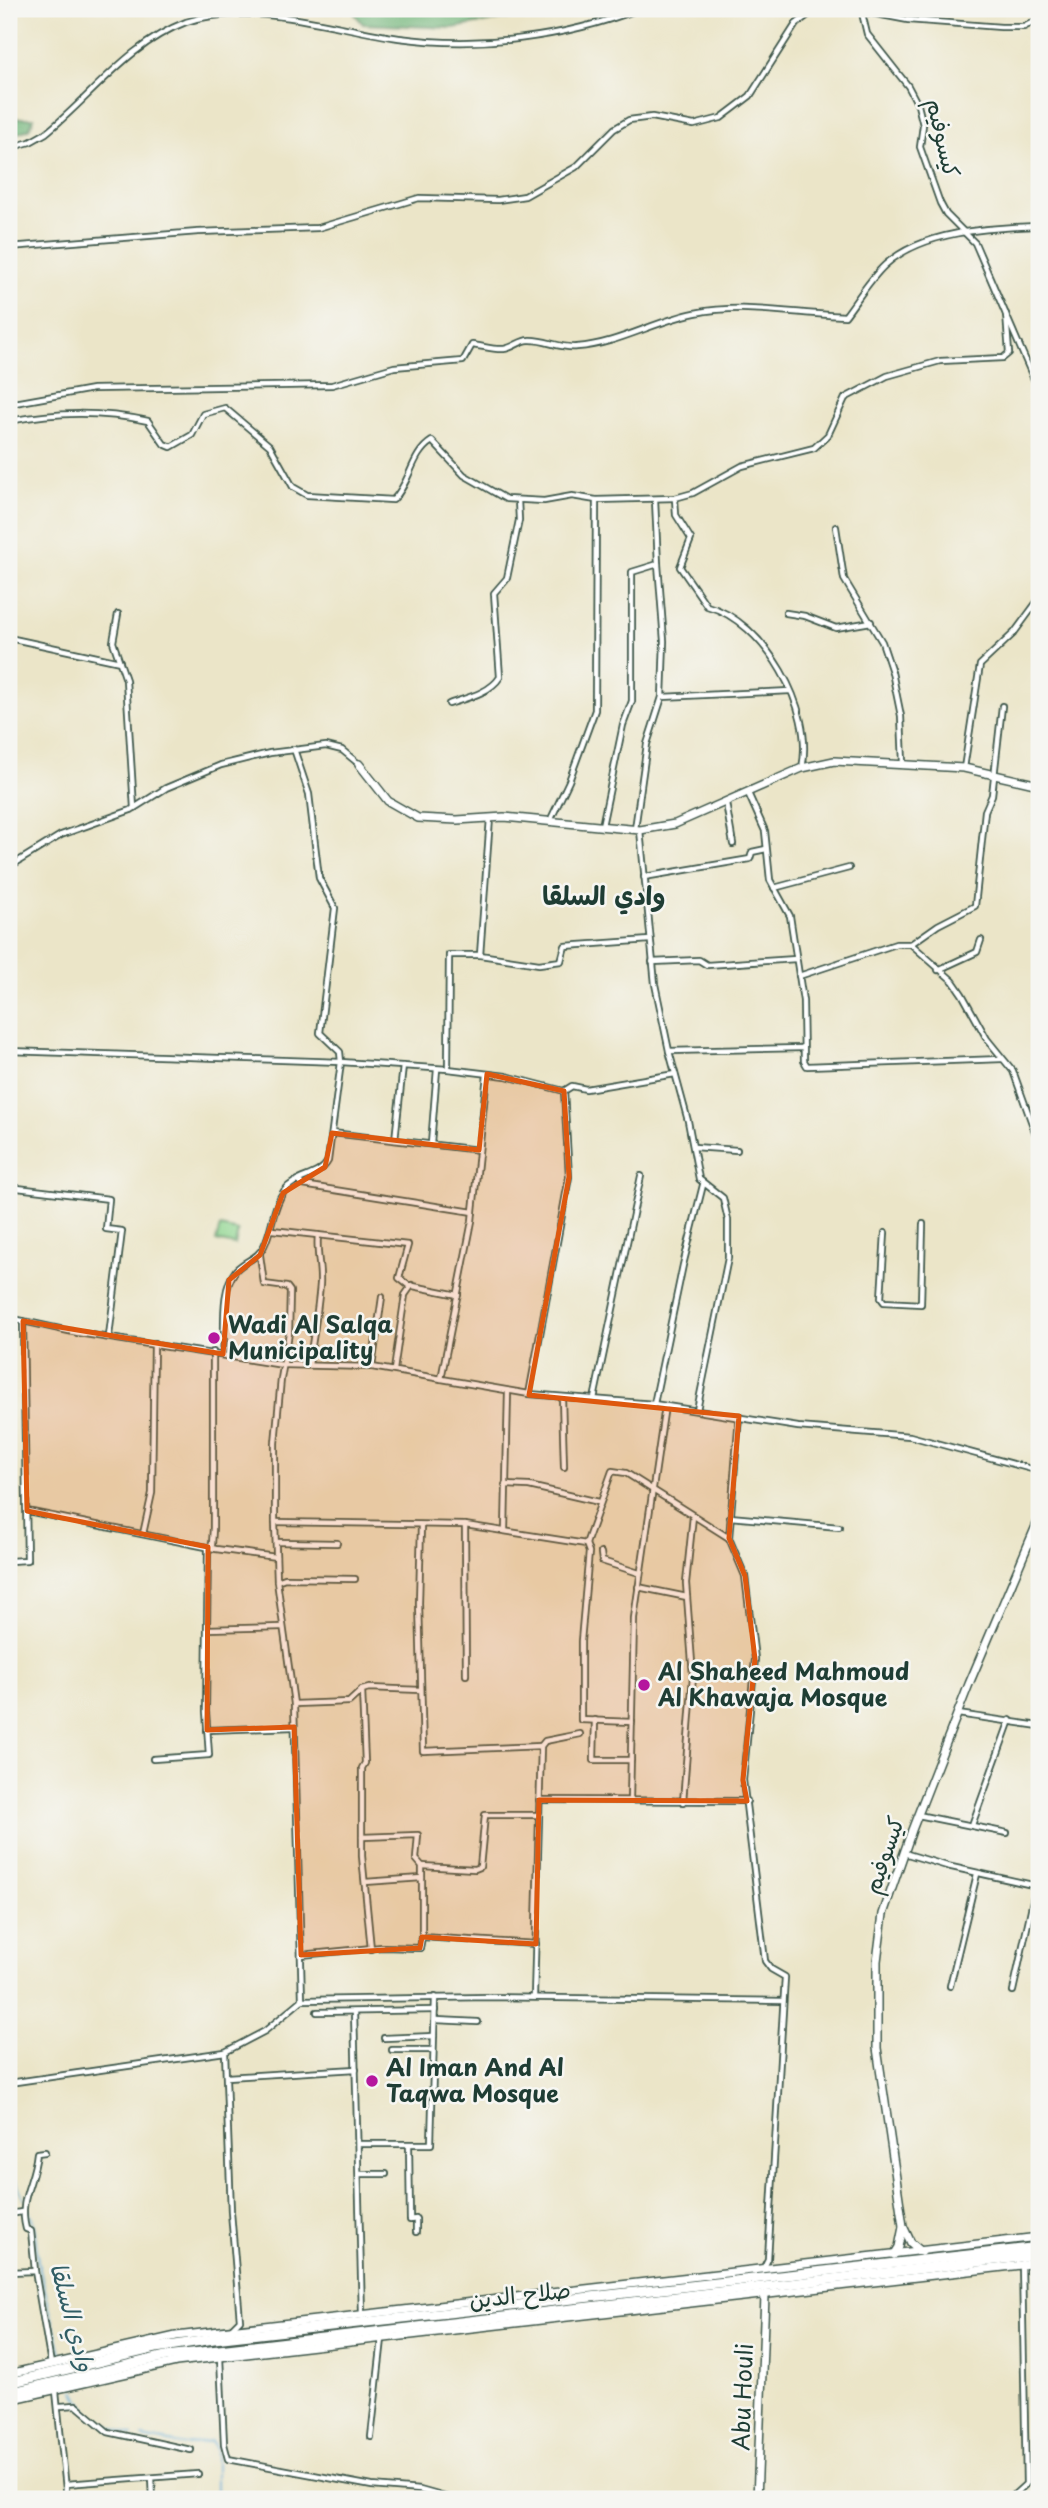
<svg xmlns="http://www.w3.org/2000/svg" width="1048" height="2508" font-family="'Playpen Sans','Playpen Sans Arabic',sans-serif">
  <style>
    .green { fill: #8fd58f; stroke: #578962; stroke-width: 2 }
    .forest { fill: #73b67a; stroke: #497a57; stroke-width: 2 }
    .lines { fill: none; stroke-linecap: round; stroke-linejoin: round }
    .stream { stroke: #5cacd6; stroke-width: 2 }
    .street-casing { stroke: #3e564a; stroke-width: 8 }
    .secondary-casing { stroke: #3e564a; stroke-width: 10 }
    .highway-casing { stroke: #3e564a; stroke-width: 12 }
    .street { stroke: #fff; stroke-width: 4.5 }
    .secondary { stroke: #fff; stroke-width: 7 }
    .highway { stroke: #fff; stroke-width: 9 }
    .marked { fill: #de580e; fill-opacity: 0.2; stroke: #de580e; stroke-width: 5; stroke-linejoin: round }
    .poi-dot { fill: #b5179e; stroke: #f6f6f2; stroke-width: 2.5 }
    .labels { text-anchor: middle; stroke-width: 5; stroke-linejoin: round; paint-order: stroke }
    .street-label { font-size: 23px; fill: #1f3d34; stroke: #f6f6f2 }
    .poi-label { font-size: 23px; font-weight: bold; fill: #1f3d34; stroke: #f6f6f2; text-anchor: start }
    .water-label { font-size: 24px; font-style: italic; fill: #315e65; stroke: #f6f6f2 }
    .quarter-label { font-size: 26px; font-weight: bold; fill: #1f3d34; stroke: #f6f6f2 }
  </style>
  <rect width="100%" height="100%" fill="#f6f6f2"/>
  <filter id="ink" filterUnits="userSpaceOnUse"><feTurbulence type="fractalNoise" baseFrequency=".0143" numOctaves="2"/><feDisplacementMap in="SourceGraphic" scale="14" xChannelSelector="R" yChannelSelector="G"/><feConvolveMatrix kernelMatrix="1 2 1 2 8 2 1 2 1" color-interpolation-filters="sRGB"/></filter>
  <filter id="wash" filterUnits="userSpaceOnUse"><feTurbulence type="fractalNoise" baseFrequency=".00686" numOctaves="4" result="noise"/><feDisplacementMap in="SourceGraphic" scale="28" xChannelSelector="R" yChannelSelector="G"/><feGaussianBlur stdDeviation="1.57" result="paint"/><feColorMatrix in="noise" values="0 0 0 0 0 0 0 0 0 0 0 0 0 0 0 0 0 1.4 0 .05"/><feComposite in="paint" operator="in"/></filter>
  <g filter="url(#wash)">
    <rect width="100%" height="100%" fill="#ebe5c8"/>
    <polygon class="green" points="220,1227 238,1231 235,1245 216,1241"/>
    <g class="forest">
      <polygon points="351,9 587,9 546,19 510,18 453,28 363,24"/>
      <polygon points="9,117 11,118 34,118 29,129 9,136"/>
    </g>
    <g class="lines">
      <g class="stream">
        <polyline points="9,2168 24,2199"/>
        <polyline points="26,2204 34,2224 38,2263 62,2358"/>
        <path d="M 74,2389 C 86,2417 105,2427 133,2435"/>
        <polyline points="142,2437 186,2445 211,2441 216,2448 216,2499"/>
      </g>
    </g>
  </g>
  <g filter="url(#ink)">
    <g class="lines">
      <g class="street-casing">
        <g id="street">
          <polyline points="850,9 908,20 1001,27 1024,27 1039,19"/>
          <polyline points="861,9 867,34 908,86 918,105 923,125 920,147 940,203 946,214 975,243 1039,391"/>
          <path d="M 9,148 L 30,142 L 46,133 C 92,96 128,44 186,22 C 255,0 330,28 399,38 C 479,49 564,38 639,9"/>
          <polyline points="9,247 198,232 318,228 419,198 498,200 525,196 576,167 614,129 629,120 652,117 694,125 721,118 750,96 796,24 816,9"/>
          <path d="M 9,404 L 93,389 L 332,385 L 394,367 L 463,361 L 472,345 C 482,346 494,350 504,349 C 513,348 521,340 529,340 C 545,339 560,349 577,347 C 618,344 655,321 695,313 C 746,303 794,314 845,316 C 858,299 870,279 885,265 C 924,230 990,228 1039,226"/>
          <path d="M 9,421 C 57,412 100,411 148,421 L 164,444 L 171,447 L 192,435 L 203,414 L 225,408 L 270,446 L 293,487 L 307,495 L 393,500 C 411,482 411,454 432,441 L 464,475 L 506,499 L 544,501 L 572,496 L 596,500 L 675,498 L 693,493 L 742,466 L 814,448 L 828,435 L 845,398 L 887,376 L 940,361 L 1003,358 L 1009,353 L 1006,314"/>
          <path d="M 675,498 L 676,515 L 691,539 L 680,567 L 707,606 C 764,621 815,709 802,768"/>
          <polyline points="836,527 844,579 882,642 892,672 901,716 903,763"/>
          <polyline points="658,564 664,641 662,697"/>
          <polyline points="786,613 805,616 836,628 871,622"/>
          <polyline points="118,614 113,642 126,680 134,808"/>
          <polyline points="9,638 120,662"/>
          <path d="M 449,704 C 466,698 490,693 500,677 L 494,593 L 507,578 L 519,520 L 518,500"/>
          <polyline points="964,768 980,665 1014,633 1039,599"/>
          <polyline points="748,793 765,831 770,880 790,916 803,1001 804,1061 807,1066 1002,1059"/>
          <polyline points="726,803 733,844"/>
          <polyline points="490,818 480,955 449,955 448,1069 506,1076 564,1091 572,1086 586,1089 675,1074"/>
          <polyline points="550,821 569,781 595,710 596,500"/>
          <polyline points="602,826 623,725 632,701 632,572 658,564 655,500"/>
          <polyline points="635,829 647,744 662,697 790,691"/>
          <polyline points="640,830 655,984 669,1051 688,1121 699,1179 723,1198 728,1220 728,1258 697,1410"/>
          <polyline points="9,867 61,835 131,810 166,788 221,765 270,753 326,746 342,750 359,764"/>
          <polyline points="644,877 750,859 752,852 766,849"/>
          <polyline points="774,888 849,868"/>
          <polyline points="911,944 938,925 975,906 985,811 992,795 1002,706"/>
          <polyline points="480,955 539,964 561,961 565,946 650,940"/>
          <polyline points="652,962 699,960 707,965 796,959"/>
          <polyline points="938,970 977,952 981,940"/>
          <polyline points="799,976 896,944 911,944 953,981 962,994 987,1039 1013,1071 1039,1143"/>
          <polyline points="9,1051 341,1062 448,1069"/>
          <polyline points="669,1051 803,1048"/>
          <polyline points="332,1133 479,1150"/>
          <polyline points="395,1140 403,1066"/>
          <polyline points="431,1144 437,1069"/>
          <polyline points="694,1147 737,1150"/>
          <polyline points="298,1181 303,1185 473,1212"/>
          <polyline points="9,1187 109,1199 106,1229 122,1231 109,1336"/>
          <polyline points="272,1230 408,1245 399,1278 408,1285 458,1295"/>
          <polyline points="885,1233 881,1298 884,1302 921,1304 923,1224"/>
          <polyline points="9,1318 78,1333 283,1365 372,1367 529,1394 654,1404 798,1427 910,1436 1039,1471"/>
          <path d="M 223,1355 C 226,1328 219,1292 236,1270 C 245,1260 258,1259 264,1246 C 273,1228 272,1208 284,1191 C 296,1175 319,1178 328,1161 L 341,1062 L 340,1052 L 320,1033 L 335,908 L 319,878 L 309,794 L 294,749"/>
          <path d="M 309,1365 C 313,1338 318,1311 320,1284 C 321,1267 316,1252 318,1235"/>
          <polyline points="372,1367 382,1297"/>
          <polyline points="394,1370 405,1295 412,1285"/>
          <polyline points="441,1379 472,1221 487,1074"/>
          <polyline points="529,1394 569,1177 564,1091"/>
          <polyline points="562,1397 564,1467"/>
          <polyline points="594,1399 641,1176"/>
          <polyline points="654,1404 683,1265 703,1185"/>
          <polyline points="739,1416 729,1538 745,1576 755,1659 743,1780 765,1961 771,1969 785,1977 768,2259 764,2267"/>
          <polyline points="505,1485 529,1486 599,1502"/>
          <polyline points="27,1511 216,1549 276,1557"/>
          <polyline points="730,1517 839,1527"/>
          <polyline points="275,1522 465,1525 586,1544"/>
          <polyline points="421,1525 419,1603 423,1751 541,1746"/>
          <polyline points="465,1525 466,1675"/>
          <polyline points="505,1530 508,1391"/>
          <polyline points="143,1534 152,1493 154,1343"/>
          <polyline points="277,1542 337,1543"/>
          <polyline points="601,1553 602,1561 639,1573"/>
          <polyline points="9,1561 27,1560 23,1321"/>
          <polyline points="277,1581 285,1578 355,1579"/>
          <polyline points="638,1587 687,1597"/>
          <polyline points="207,1629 282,1627"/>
          <polyline points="693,1676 754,1672"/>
          <polyline points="362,1690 365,1763 362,1768 362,1856 371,1949"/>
          <polyline points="294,1704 349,1702 362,1690 369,1688 421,1690"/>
          <polyline points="958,1714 1039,1726"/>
          <polyline points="595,1720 594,1760 631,1760"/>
          <polyline points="632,1722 581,1720 581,1641 589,1552 586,1544 612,1471 626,1473 729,1538"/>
          <polyline points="207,1730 294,1727"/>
          <polyline points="153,1759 209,1755 206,1711 208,1547 212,1545 213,1528 213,1352"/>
          <polyline points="539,1800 747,1801"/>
          <polyline points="630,1800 634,1618 665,1406"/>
          <polyline points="683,1802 693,1676 686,1583 693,1516"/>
          <polyline points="918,1815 1007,1833"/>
          <polyline points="972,1825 1010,1720"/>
          <polyline points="362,1837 418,1835 416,1859 422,1866 422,1937"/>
          <polyline points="904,1853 947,1866 1037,1886"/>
          <polyline points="422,1866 475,1869 480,1867 485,1815 539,1815"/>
          <polyline points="365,1882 422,1878"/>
          <polyline points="301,1955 382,1947 420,1948 422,1937 536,1944"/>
          <polyline points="950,1986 977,1874"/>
          <polyline points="1013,1991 1039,1873"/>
          <polyline points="534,1997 541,1746 545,1741 580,1734"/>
          <polyline points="302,2000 490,1997 783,2001"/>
          <polyline points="317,2012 435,2010"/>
          <polyline points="354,2012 362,2314"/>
          <polyline points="436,2020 478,2022"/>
          <polyline points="384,2038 434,2036"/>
          <polyline points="392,2050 433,2050"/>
          <polyline points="227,2077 356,2069"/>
          <polyline points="9,2083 225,2052"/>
          <polyline points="359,2144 431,2144 435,1997"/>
          <polyline points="409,2145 410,2220 416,2219 416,2232"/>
          <polyline points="359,2174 386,2174"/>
          <polyline points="9,2214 22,2212"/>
          <path d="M 35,2271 L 31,2231 L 26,2229 C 18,2198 34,2184 37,2153 L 45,2152"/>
          <polyline points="9,2272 35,2271 51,2364"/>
          <polyline points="231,2329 240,2320 231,2212 225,2052 265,2031 302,2000 294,1704 277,1581 275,1522 275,1443 281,1379 289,1333 290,1291 287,1287 264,1284 260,1255"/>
          <polyline points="220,2357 224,2444 228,2459 372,2486 420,2490 452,2499"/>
          <polyline points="56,2391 67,2499"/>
          <polyline points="60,2406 76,2405 108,2432 191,2450"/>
          <polyline points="371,2437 382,2339"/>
          <polyline points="152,2478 153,2499"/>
          <polyline points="66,2484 198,2474"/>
          <polyline points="1014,2499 1015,2494 1026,2484 1022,2263"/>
        </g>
      </g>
      <g class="secondary-casing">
        <g id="secondary">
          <polyline points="359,764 388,801 418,818 457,820 504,817 640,830 675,824 802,768 834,761 964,768 1039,785"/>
          <polyline points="922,2252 911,2243 903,2226 877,2048 877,1961 883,1914 912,1830 969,1684 1039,1519"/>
          <polyline points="894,2255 899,2247 903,2227"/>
          <polyline points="9,2374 176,2336 1039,2237"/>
          <polyline points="9,2400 176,2362 1039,2263"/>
          <polyline points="757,2499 765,2296"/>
        </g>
      </g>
      <g class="highway-casing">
        <g id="highway">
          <polyline points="9,2383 156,2348 214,2339 1039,2247"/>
          <polyline points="9,2393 166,2356 1039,2255"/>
        </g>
      </g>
      <use href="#street" class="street"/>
      <use href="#secondary" class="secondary"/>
      <use href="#highway" class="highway"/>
    </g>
  </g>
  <path class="marked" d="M 487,1074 L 564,1091 L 569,1177 L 529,1395 L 739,1416 L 729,1538 L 745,1576 L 755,1659 L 743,1780 L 747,1801 L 539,1800 L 536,1944 L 422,1937 L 420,1948 L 301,1955 L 294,1727 L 207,1730 L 208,1547 L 27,1511 L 23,1321 L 223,1354 L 229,1280 L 260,1255 L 283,1193 L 325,1167 L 332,1133 L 479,1150 Z"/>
  <g class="poi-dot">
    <circle cx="214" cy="1338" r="7"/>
    <circle cx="644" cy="1685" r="7"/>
    <circle cx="372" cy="2081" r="7"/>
  </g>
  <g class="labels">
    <g class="street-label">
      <text transform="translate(943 138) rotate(77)" y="8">كيسوفيم</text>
      <text transform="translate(884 1855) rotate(-71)" y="8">كيسوفيم</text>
      <text transform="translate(520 2295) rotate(-6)" y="8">صلاح الدين</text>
      <text transform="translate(743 2397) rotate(-88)" y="8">Abu Houli</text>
    </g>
    <g class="poi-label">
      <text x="228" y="1333">Wadi Al Salqa<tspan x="228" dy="26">Municipality</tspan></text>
      <text x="658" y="1680">Al Shaheed Mahmoud<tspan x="658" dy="26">Al Khawaja Mosque</tspan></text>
      <text x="386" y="2076">Al Iman And Al<tspan x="386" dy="26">Taqwa Mosque</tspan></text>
    </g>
    <g class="water-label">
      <text transform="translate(72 2317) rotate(75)" y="8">وادي السلقا</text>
    </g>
    <g class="quarter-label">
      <text x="604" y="905">وادي السلقا</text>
    </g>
  </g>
  <rect width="1048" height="2508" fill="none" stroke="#f6f6f2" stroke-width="35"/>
</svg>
